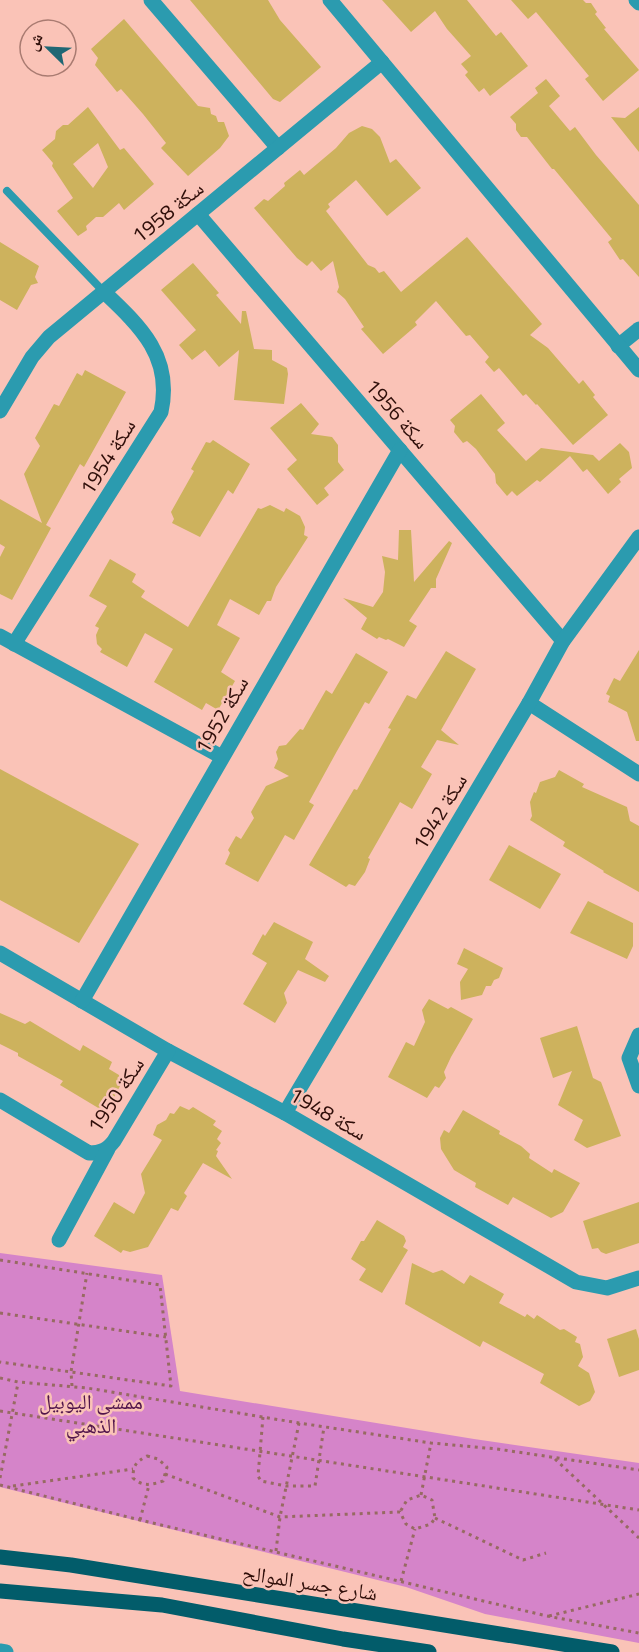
<svg xmlns="http://www.w3.org/2000/svg" width="639" height="1652" font-family="'Titillium Web','Noto Naskh Arabic',sans-serif">
  <style>
    .green { fill: #d584c9 }
    .building { fill: #cdb25d; fill-rule: evenodd }
    .lines { fill: none; stroke-linecap: round; stroke-linejoin: round }
    .path { stroke: #976a62; stroke-width: 3; stroke-dasharray: 3 4.5; stroke-linecap: butt }
    .service { stroke: #2b9baf; stroke-width: 8 }
    .minor { stroke: #2b9baf; stroke-width: 15 }
    .tertiary { stroke: #2b9baf; stroke-width: 15 }
    .primary { stroke: #025c6a; stroke-width: 15 }
    .labels { text-anchor: middle; stroke-width: 5; stroke-linejoin: round; paint-order: stroke }
    .street-label { font-size: 21px; fill: #2f0e09; stroke: #fac3b7 }
    .park-label { font-size: 21px; fill: #51144b; stroke: #fac3b7 }
  </style>
  <rect width="100%" height="100%" fill="#fac3b7"/>
  <polygon class="green" points="0,1253 162,1275 180,1391 474,1439 639,1463 639,1643 485,1614 406,1587 0,1487"/>
  <g class="building">
    <polygon points="190,0 268,0 280,20 321,67 280,102 273,99"/>
    <polygon points="382,0 467,0 496,36 501,32 528,66 490,96 484,88 479,92 465,75 468,72 461,64 471,56 447,29 435,11 411,32"/>
    <polygon points="511,0 583,0 586,3 591,3 597,12 595,14 606,28 604,29 639,70 603,101 585,79 589,76 536,12 528,19"/>
    <polygon points="124,19 198,106 210,108 211,114 216,116 218,122 224,122 229,136 220,148 188,176 161,148 166,143 143,114 121,89 117,92 95,65 98,58 91,49"/>
    <polygon points="546,79 560,96 549,106 570,131 575,127 596,155 639,205 639,277 623,259 620,260 608,242 612,239 554,169 552,169 527,137 521,137 516,130 516,124 510,117 538,93 535,88"/>
    <path d="M 88,107 L 120,150 L 124,148 L 154,184 L 124,210 L 119,203 L 103,217 L 96,217 L 86,226 L 87,230 L 78,236 L 57,211 L 73,198 L 52,166 L 53,163 L 42,150 L 55,139 L 56,131 L 63,125 L 68,125 ZM 98,143 L 108,167 L 93,188 L 73,164 Z"/>
    <polygon points="639,107 639,152 611,117 625,118"/>
    <polygon points="362,126 372,129 380,137 390,163 396,159 421,188 387,216 356,180 328,204 330,207 326,211 368,265 375,268 379,273 384,271 401,292 467,237 542,324 530,335 548,348 579,384 583,380 595,395 593,397 608,415 573,445 537,404 536,405 526,394 523,396 499,368 494,372 485,362 489,357 470,335 466,336 436,301 415,322 417,325 383,354 361,329 364,327 345,299 337,292 339,287 333,261 321,271 312,261 307,266 297,258 254,208 264,199 268,201 285,186 284,183 300,170 304,175 336,148 349,133"/>
    <polygon points="0,242 39,266 35,277 38,283 31,285 17,310 0,300"/>
    <polygon points="193,263 219,293 216,295 241,324 242,311 246,311 254,349 272,350 272,360 287,368 288,374 284,404 234,400 239,350 219,367 205,350 192,360 179,345 196,330 161,290"/>
    <polygon points="85,370 126,392 84,467 80,464 46,525 51,528 12,600 0,594 0,557 5,547 0,544 0,499 42,523 24,474 40,446 35,438 54,404 59,406 77,373 82,376"/>
    <polygon points="481,394 505,423 497,430 526,461 541,448 593,455 599,461 620,443 629,452 632,468 619,479 621,482 608,494 587,469 583,472 570,456 540,482 537,480 517,496 512,491 507,496 496,483 495,474 476,449 467,441 463,443 454,432 455,426 450,420"/>
    <polygon points="301,403 319,424 311,434 332,437 338,445 338,462 344,470 324,488 329,495 317,505 287,469 297,460 270,428"/>
    <polygon points="213,440 250,464 233,494 228,490 200,537 172,523 174,519 171,512 194,471 191,469 206,442 210,443"/>
    <polygon points="270,505 284,512 286,508 300,516 305,527 304,535 308,537 276,587 271,601 267,601 259,615 230,599 217,625 240,638 221,672 235,681 218,710 206,703 202,710 154,682 173,649 145,633 127,667 100,652 102,649 97,644 96,635 99,628 95,626 107,606 89,596 110,559 136,574 132,582 145,591 141,597 188,627 258,508 261,509"/>
    <polygon points="399,530 411,530 414,582 449,541 452,543 436,579 436,588 431,588 409,621 417,626 404,647 388,639 386,640 379,637 377,639 361,629 367,618 343,598 373,607 383,592 385,572 382,556 398,560"/>
    <polygon points="639,650 639,741 636,741 627,712 608,702 610,696 606,694 614,678 620,681"/>
    <polygon points="446,651 476,669 441,730 459,745 437,740 421,767 432,774 412,809 400,802 368,858 370,859 365,872 355,886 349,884 346,887 309,865 354,789 357,790 391,729 388,728 407,695 416,699"/>
    <polygon points="356,653 388,672 369,704 365,702 337,751 309,802 314,805 294,840 285,835 258,882 225,864 230,853 228,850 236,836 241,839 254,818 251,812 266,786 289,776 274,768 278,759 276,752 279,746 286,745 300,729 303,730 326,690 332,694"/>
    <polygon points="0,769 139,844 79,943 0,900"/>
    <polygon points="559,770 584,784 582,787 627,807 630,821 639,826 639,892 603,872 604,871 563,846 565,842 530,820 532,816 530,802 534,792 536,793 540,782 555,777"/>
    <polygon points="509,845 561,874 540,909 489,880"/>
    <polygon points="588,901 633,923 633,946 627,959 570,933"/>
    <polygon points="274,922 313,942 305,959 329,976 325,982 298,970 284,993 287,1003 275,1023 243,1004 267,963 252,954 263,934 265,936"/>
    <polygon points="464,948 503,968 499,978 494,980 491,986 486,986 482,995 461,1000 460,982 468,969 457,964"/>
    <polygon points="429,999 448,1009 451,1007 473,1019 451,1057 444,1072 446,1078 439,1088 435,1086 427,1098 388,1077 406,1042 414,1046 425,1022 422,1010"/>
    <polygon points="0,1013 25,1024 30,1021 80,1051 83,1045 112,1062 109,1069 119,1075 120,1086 110,1105 100,1109 60,1085 63,1081 18,1056 18,1053 0,1044"/>
    <polygon points="577,1026 593,1078 601,1082 621,1136 587,1148 574,1140 583,1120 558,1105 572,1071 553,1078 540,1038"/>
    <polygon points="180,1106 189,1110 193,1107 216,1121 213,1125 222,1131 217,1139 221,1143 216,1150 218,1151 216,1156 232,1179 203,1163 184,1193 187,1196 178,1211 171,1208 148,1247 130,1252 123,1250 121,1253 94,1236 114,1202 134,1214 145,1193 141,1174 162,1140 153,1135 157,1125 166,1120 170,1113 174,1114"/>
    <polygon points="463,1110 500,1131 499,1134 521,1146 530,1154 529,1158 552,1173 554,1169 580,1183 563,1212 551,1218 513,1197 508,1205 475,1187 476,1183 454,1170 441,1149 440,1138 444,1130 449,1133"/>
    <polygon points="639,1202 639,1243 606,1254 601,1252 598,1248 592,1249 583,1221"/>
    <polygon points="377,1220 404,1236 406,1241 403,1247 408,1250 382,1293 359,1280 366,1269 351,1259 361,1241 364,1241"/>
    <polygon points="412,1263 433,1273 442,1270 464,1284 470,1275 504,1294 499,1303 525,1317 527,1314 534,1319 537,1315 560,1330 564,1329 577,1337 575,1342 580,1344 583,1357 578,1366 589,1373 595,1392 590,1401 579,1406 540,1383 544,1374 483,1341 480,1347 405,1304"/>
    <polygon points="636,1329 639,1339 639,1370 619,1377 607,1339"/>
  </g>
  <g class="lines">
    <g class="path">
      <polyline points="0,1260 160,1285 171,1386 0,1362"/>
      <polyline points="0,1313 166,1337"/>
      <polyline points="0,1378 18,1382 87,1388 299,1423 431,1443 497,1449 639,1470"/>
      <polyline points="72,1386 71,1372 87,1273"/>
      <polyline points="0,1411 639,1510"/>
      <polyline points="263,1417 258,1476 261,1481 286,1486 315,1486 324,1427"/>
      <path d="M 147,1456 L 158,1459 L 167,1467 L 163,1481 C 151,1485 143,1487 133,1478 C 133,1465 136,1462 147,1456 Z"/>
      <polyline points="555,1459 639,1538"/>
      <polyline points="165,1474 280,1517 400,1512 406,1524 415,1529 431,1524 435,1518 432,1500 421,1495 407,1500 400,1512"/>
      <polyline points="0,1478 18,1383"/>
      <polyline points="0,1485 140,1520 547,1616 639,1633"/>
      <polyline points="13,1486 133,1469"/>
      <polyline points="421,1495 431,1443"/>
      <polyline points="435,1518 523,1560 546,1553"/>
      <polyline points="140,1520 149,1485"/>
      <polyline points="276,1551 280,1517 299,1423"/>
      <polyline points="401,1581 415,1529"/>
      <polyline points="549,1616 639,1594"/>
    </g>
    <polyline class="service" points="7,191 104,292"/>
    <g class="minor">
      <polyline points="151,0 278,148"/>
      <polyline points="636,0 639,3"/>
      <polyline points="198,214 563,641"/>
      <polyline points="618,346 639,329"/>
      <polyline points="0,411 32,357 49,337 382,62"/>
      <polyline points="0,636 222,757"/>
      <path d="M 14,644 L 161,412 C 173,357 141,327 104,292"/>
      <polyline points="529,703 639,774"/>
      <polyline points="0,953 168,1051 285,1113 576,1282 607,1288 639,1278"/>
      <polyline points="82,1001 400,450"/>
      <polyline points="639,1035 629,1058 639,1086"/>
      <path d="M 0,1100 L 89,1153 C 101,1153 107,1150 114,1141 L 168,1051"/>
      <polyline points="285,1113 529,703 563,641 639,537"/>
      <polyline points="59,1240 108,1149"/>
    </g>
    <g class="tertiary">
      <polyline points="330,0 639,370"/>
      <polyline points="0,1651 6,1652"/>
    </g>
    <g class="primary">
      <polyline points="0,1557 71,1565 612,1652"/>
      <polyline points="0,1591 162,1605 343,1639 429,1652"/>
    </g>
  </g>
  <g class="labels">
    <g class="street-label">
      <text transform="translate(168 212) rotate(-39)" y="7">سكة 1958</text>
      <text transform="translate(397 414) rotate(49)" y="7">سكة 1956</text>
      <text transform="translate(108 457) rotate(-58)" y="7">سكة 1954</text>
      <text transform="translate(222 715) rotate(-60)" y="7">سكة 1952</text>
      <text transform="translate(440 812) rotate(-59)" y="7">سكة 1942</text>
      <text transform="translate(116 1095) rotate(-57)" y="7">سكة 1950</text>
      <text transform="translate(328 1114) rotate(30)" y="7">سكة 1948</text>
      <text transform="translate(310 1583) rotate(9)" y="7">شارع جسر الموالح</text>
    </g>
    <g class="park-label">
      <text x="91" y="1409">ممشى اليوبيل<tspan x="91" dy="24">الذهبي</tspan></text>
    </g>
  </g>
  <g transform="translate(48 48) rotate(294)"><circle r="28" fill="#fac3b7" stroke="#a97b71" stroke-width="1.5"/>
  <path d="M0-4.5L10 22L0 15L-10 22Z" fill="#1f6774"/>
  <text y="-9" font-size="16" font-weight="bold" text-anchor="middle" fill="#2f0e09">ش</text>
  </g>
</svg>
